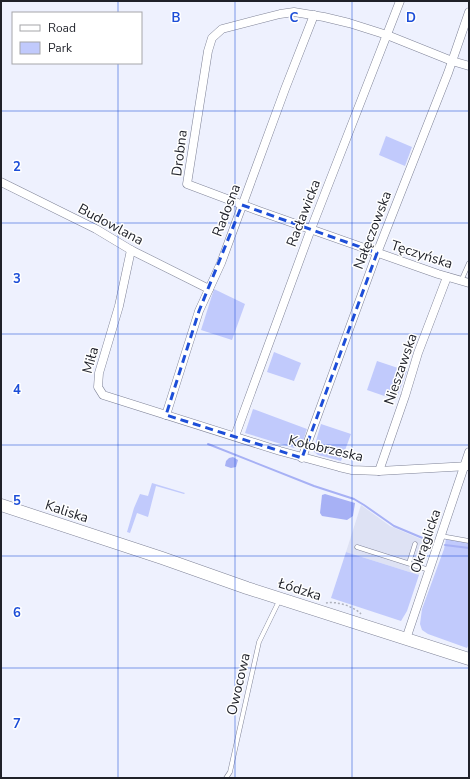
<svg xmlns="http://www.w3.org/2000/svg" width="470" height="779" font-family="'Nunito Sans',sans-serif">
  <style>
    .built { fill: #dee2f4 }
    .green { fill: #c1cafc }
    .water { fill: #a7b1f5 }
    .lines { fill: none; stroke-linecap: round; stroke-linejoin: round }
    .stream { stroke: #a7b1f5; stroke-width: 2 }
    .service-casing { stroke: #7f8397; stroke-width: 5 }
    .minor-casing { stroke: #7f8397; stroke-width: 9 }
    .primary-casing { stroke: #7f8397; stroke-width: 13 }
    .path { stroke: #afb2bd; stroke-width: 1.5; stroke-dasharray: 2 2; stroke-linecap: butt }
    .service { stroke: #fff; stroke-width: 4 }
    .minor { stroke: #fff; stroke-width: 8 }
    .primary { stroke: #fff; stroke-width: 12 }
    .marked { fill: none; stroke: #1d4ed8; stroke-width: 3; stroke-dasharray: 8 5; stroke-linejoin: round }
    .grid { fill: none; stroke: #1d4ed8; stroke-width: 1; stroke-opacity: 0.55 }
    .labels { text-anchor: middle; stroke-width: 3; stroke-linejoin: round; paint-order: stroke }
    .street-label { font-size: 14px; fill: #1f2129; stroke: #fff }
    .grid-label { font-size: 13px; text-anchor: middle; font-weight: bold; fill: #1d4ed8; stroke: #fff; stroke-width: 3; stroke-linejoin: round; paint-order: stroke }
  </style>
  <rect width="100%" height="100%" fill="#eef1fe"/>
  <polygon class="built" points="361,505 390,526 430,543 419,575 346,552"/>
  <g class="green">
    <polygon points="386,136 412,147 405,166 379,155"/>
    <polygon points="214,289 245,304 232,340 201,330"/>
    <polygon points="274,352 301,363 294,381 267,372"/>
    <polygon points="377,361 407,371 396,400 367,390"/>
    <path d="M 253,409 L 307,429 C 304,437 303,447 294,448 L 245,433 Z"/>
    <polygon points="321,424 351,434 341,461 318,455 313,451"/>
    <polygon points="152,483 185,493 184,494 156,486 148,517 137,513 130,533 127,532 134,508 140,494 148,496"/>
    <polygon points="446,539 469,543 469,644 467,648 428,634 422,630 420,624 422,609 444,549"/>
    <polygon points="346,552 419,575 407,611 401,621 331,598"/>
  </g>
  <g class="water">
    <polygon points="233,457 238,460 236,467 231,468 225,466 226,461 229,458"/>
    <polygon points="325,494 355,503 353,516 347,520 322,516 320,513 322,495"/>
  </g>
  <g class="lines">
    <g class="stream">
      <polyline points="208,444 314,486 354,499 364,505 394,526 432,542"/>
      <polyline points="445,545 469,548"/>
    </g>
    <g class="service-casing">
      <g id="service">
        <polyline points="461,281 469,263"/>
        <polyline points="441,536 469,541"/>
        <polyline points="357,547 429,570"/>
        <polyline points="409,563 415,544"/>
        <polyline points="226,778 230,772 259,642 280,599"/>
      </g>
    </g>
    <g class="minor-casing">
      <g id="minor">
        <polyline points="469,66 452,61 387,35 349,23 324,17 294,12 280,14 222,29 212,38 208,51 187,184 259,211 438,274 469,283"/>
        <polyline points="1,182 96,229 131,250 209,289"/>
        <polyline points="131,250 119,306 99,373 98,387 103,395 280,451 339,467 352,470 379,471 469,466"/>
        <polyline points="166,415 199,311 221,263 285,89 314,15"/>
        <polyline points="235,436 311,229 400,1"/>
        <polyline points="302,458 377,253 448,73 469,12"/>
        <polyline points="379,471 405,396 418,353 447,277"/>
        <polyline points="406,639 469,452"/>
      </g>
    </g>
    <g class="primary-casing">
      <polyline id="primary" points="1,505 162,558 247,588 469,659"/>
    </g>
    <path class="path" d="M 326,603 C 337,601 353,606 361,614"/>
    <use href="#service" class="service"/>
    <use href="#minor" class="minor"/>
    <use href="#primary" class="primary"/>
  </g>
  <path class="marked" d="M 242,205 L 377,253 L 302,458 L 166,415 L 199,311 Z"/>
  <path class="grid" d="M 118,1 L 118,13M 235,1 L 235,778M 352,1 L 352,778M 118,63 L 118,778M 1,111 L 469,111M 1,223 L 469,223M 1,334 L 469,334M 1,445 L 469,445M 1,556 L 469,556M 1,668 L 469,668"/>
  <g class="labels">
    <g class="street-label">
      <text transform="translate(179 153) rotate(-83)" y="5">Drobna</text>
      <text transform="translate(226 210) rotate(-69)" y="5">Radosna</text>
      <text transform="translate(303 213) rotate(-69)" y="5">Racławicka</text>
      <text transform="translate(111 224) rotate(28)" y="5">Budowlana</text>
      <text transform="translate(372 230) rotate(-69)" y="5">Nałęczowska</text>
      <text transform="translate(422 254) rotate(18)" y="5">Tęczyńska</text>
      <text transform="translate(90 360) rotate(-75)" y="5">Miła</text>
      <text transform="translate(400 369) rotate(-71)" y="5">Nieszawska</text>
      <text transform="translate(326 448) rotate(13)" y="5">Kołobrzeska</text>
      <text transform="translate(67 511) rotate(18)" y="5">Kaliska</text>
      <text transform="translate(425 541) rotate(-71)" y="5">Okrąglicka</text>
      <text transform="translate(300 589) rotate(18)" y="5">Łódzka</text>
      <text transform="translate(238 684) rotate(-77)" y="5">Owocowa</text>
    </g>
  </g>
  <g class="grid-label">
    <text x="176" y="22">B</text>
    <text x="294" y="22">C</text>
    <text x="411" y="22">D</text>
    <text x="17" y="171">2</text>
    <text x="17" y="283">3</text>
    <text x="17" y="394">4</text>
    <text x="17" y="505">5</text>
    <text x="17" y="617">6</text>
    <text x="17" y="728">7</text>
  </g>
  <rect width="470" height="779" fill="none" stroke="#1f2129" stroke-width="4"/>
  <rect x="12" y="12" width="130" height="52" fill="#ffffff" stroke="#a5a6a9"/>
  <rect x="20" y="25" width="20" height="6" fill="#ffffff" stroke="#a5a6a9"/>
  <text x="48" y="32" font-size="12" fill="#1f2129">Road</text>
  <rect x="20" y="42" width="20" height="12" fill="#c1cafc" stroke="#a5a6a9"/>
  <text x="48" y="52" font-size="12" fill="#1f2129">Park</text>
</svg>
